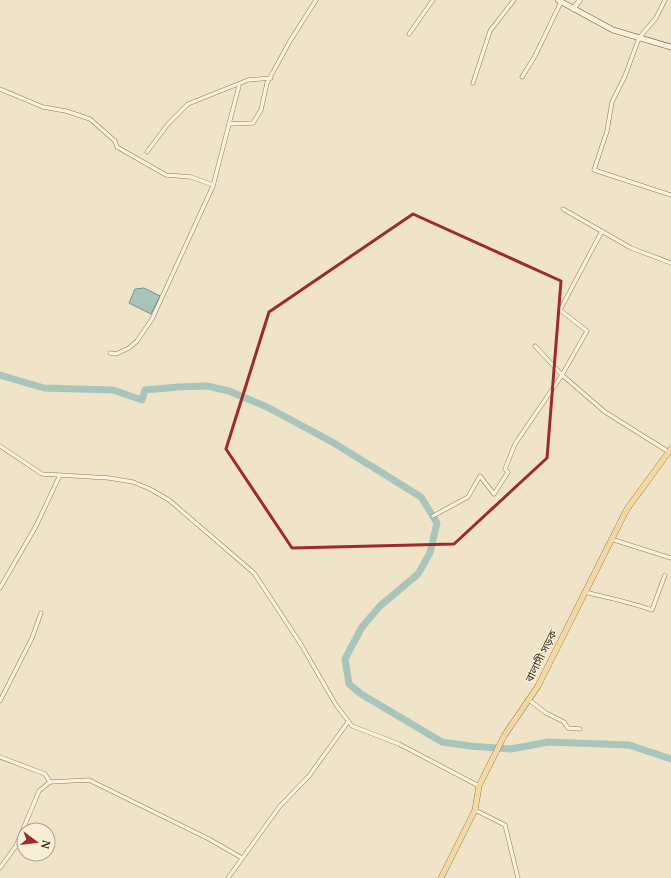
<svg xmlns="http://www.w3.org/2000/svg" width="671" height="878" font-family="'PT Serif','Noto Sans Bengali',serif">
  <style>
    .water { fill: #a9c4bc; stroke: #6f938a }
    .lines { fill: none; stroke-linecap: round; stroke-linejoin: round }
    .river { stroke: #a9c4bc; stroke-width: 7 }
    .minor-casing { stroke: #8d765c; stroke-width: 4.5 }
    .tertiary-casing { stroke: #8d765c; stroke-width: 5.5 }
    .secondary-casing { stroke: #6f573f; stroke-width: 6 }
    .primary-casing { stroke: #5b4430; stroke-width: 6 }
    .minor { stroke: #faf1dc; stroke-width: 3.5 }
    .tertiary { stroke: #faf1dc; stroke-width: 4.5 }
    .secondary { stroke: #faf1dc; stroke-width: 5 }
    .primary { stroke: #f3d9a0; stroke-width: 5.5 }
    .marked { fill: none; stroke: #9e2a2b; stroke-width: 3; stroke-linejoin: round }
    .labels { text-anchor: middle; stroke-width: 3; stroke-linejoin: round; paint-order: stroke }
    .street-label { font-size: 11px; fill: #3d2e20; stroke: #f7eed8 }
  </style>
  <rect width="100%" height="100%" fill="#f0e4c8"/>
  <polygon class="water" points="144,288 160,296 151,314 129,303 135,289"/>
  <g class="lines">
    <polyline class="river" points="0,375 44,388 113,390 142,400 145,390 178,387 207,386 229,391 267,407 334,443 421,497 437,523 430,553 418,574 380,606 362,627 345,659 349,684 361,694 442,742 470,746 511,749 548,742 629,745 671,759"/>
    <g class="minor-casing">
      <g id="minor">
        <polyline points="665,0 656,18 639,38 625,76 612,102 607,131 594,170 671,195"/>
        <polyline points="409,34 433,0"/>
        <polyline points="522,77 535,56 561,2"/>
        <polyline points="473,83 490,31 514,0"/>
        <polyline points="0,89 43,107 66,111 90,119 115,141 117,147 166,175 191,177 213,185"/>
        <polyline points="229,124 239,86"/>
        <polyline points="147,152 168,124 188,104 248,80 271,78"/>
        <polyline points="563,209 631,248 671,263"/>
        <polyline points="535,346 562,375 605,412 669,452"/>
        <polyline points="110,353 116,354 129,348 137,341 152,319 213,186 229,124 253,123 261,110 267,83 290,41 316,0"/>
        <polyline points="0,446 42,474 109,478 133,482 150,489 169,500 254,573 302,646 336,705 352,726 399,744 479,786"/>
        <polyline points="433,516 468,497 480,476 494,494 508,472 505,469 515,444 562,375 587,331 560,310 602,231"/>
        <polyline points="611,539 671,558"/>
        <polyline points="0,588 36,526 60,475"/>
        <path d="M 585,592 C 608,598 630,602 652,610 L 665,575"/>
        <polyline points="529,700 546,713 564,722 568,728 580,729"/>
        <polyline points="0,701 32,638 41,613"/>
        <polyline points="0,757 45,774 50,782 89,780 209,839 242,858"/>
        <polyline points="475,810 505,825 518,878"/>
        <polyline points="0,868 16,846 39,791 50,782"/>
        <polyline points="228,878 280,806 309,776 348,722"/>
      </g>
    </g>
    <g class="tertiary-casing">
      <polyline id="tertiary" points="573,9 580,0"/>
    </g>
    <g class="secondary-casing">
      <polyline id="secondary" points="558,0 613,30 671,47"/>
    </g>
    <g class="primary-casing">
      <polyline id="primary" points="441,878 475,810 479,786 504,736 538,686 627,509 671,449"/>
    </g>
    <use href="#minor" class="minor"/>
    <use href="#tertiary" class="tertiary"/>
    <use href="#secondary" class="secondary"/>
    <use href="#primary" class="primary"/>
  </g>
  <path class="marked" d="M 413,214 L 561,281 L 547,458 L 454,544 L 292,548 L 226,449 L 269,312 Z"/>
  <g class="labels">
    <g class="street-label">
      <text transform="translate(541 656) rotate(-63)" y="4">বালাসী সড়ক</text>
    </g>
  </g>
  <g transform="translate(36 842) rotate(105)"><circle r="19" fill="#f7eed8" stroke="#ada18e"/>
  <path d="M0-3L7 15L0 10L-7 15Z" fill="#9e2a2b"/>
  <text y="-6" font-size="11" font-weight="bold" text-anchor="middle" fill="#3d2e20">N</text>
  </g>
</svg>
